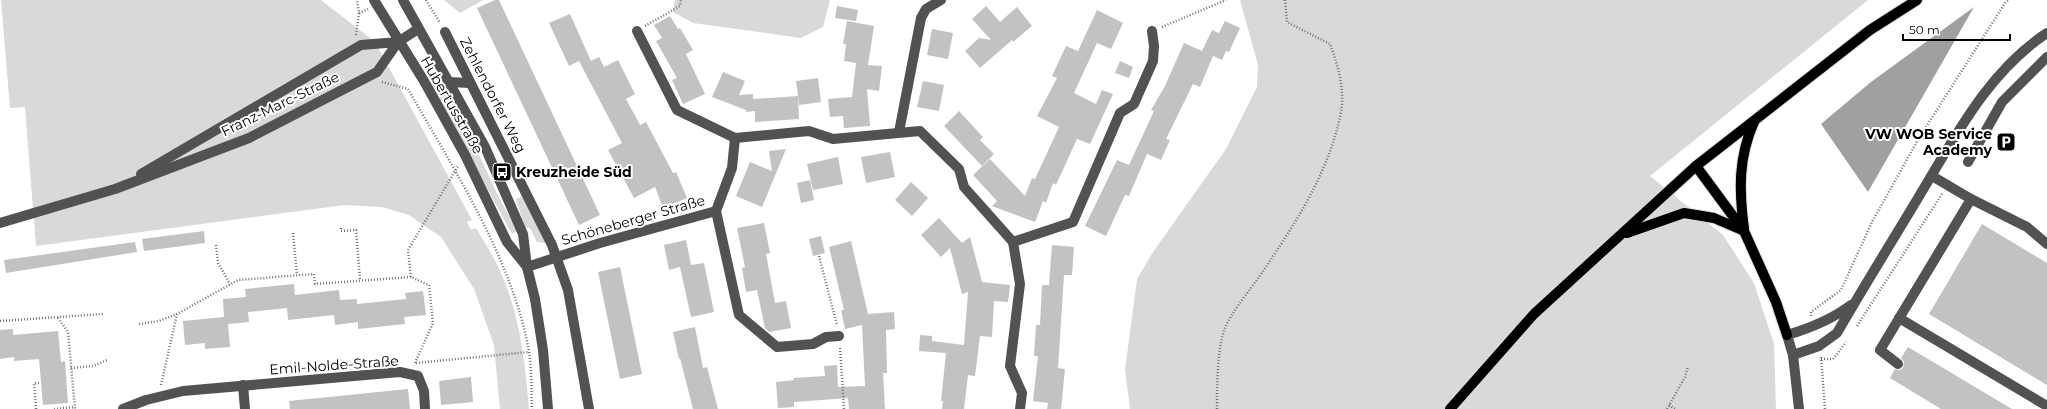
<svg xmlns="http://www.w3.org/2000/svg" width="2047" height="409" font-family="Montserrat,sans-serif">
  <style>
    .green { fill: #d9d9d9 }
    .water { fill: #a0a0a0 }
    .building { fill: #c2c2c2 }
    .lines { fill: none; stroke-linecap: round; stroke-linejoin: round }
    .major-casing { stroke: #dbdbdb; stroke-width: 12 }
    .path { stroke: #747474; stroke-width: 2.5; stroke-dasharray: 1 2; stroke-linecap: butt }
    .minor { stroke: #525252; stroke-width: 10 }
    .major { stroke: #000; stroke-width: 10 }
    .labels { text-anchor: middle; stroke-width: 4; stroke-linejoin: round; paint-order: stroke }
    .street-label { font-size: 14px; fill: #000; stroke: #fff }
    .poi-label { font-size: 14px; font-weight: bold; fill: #000; stroke: #fff; text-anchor: end }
  </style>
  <rect width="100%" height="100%" fill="#fff"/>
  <g class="green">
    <path d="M 1,0 L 321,0 L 375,42 L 472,220 L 467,222 L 471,230 L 476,228 C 484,242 494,256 500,271 C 520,315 525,361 529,409 L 500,409 L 494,345 L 474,289 L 441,237 L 409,215 L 382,207 L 345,205 L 36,246 L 25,107 L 10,108 Z"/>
    <polygon points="444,0 483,0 460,13"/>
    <polygon points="675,0 830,0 823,27 801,38 693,23 673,12"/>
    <polygon points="1240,0 1868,0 1650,176 1723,235 1754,283 1774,344 1776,409 1130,409 1125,370 1137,279 1153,252 1226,149 1257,87 1258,65"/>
    <polygon points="440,79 465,125 501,202 518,231 512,234 430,84"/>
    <polygon points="523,196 546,243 537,242 530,228 525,227 516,199"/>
  </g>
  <polygon class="water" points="1974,7 1868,192 1821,124 1871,82"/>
  <g class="building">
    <polygon points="495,0 499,0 600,215 579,225 477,8"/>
    <polygon points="837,6 858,10 856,21 835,18"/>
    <polygon points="986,6 1000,22 1017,7 1032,26 1013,42 1012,40 980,68 965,51 979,38 991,40 972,19"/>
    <polygon points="1097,10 1123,23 1111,49 1097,43 1074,93 1096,104 1102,90 1113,94 1090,144 1077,139 1056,185 1053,183 1046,203 1043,201 1035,222 992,206 997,201 973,175 990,159 1025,196 1032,178 1035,179 1059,127 1037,116 1057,78 1052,76 1066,46 1078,51"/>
    <polygon points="570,14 591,61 599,57 604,67 618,60 635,94 626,99 640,125 646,122 673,173 676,172 687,198 663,208 655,187 634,198 608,150 622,143 579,61 569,66 549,23"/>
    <polygon points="670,16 678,29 680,28 693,50 686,54 705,94 683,104 672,80 677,78 656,41 662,38 654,25"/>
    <polygon points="847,21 874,26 868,65 882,66 879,91 867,89 870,126 844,128 843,116 830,117 828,99 852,97 856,63 844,61 846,44 843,44"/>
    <polygon points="1225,21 1240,28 1229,52 1226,51 1222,60 1213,56 1200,87 1193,84 1166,139 1170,140 1161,160 1147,154 1129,196 1125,195 1106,236 1085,226 1117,160 1129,165 1154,111 1151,110 1165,86 1184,43 1202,51 1212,30 1219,33"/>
    <polygon points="932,29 953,33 948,59 927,55"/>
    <polygon points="1120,61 1133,67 1129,78 1115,73"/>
    <polygon points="723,72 745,81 739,95 753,94 753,99 798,96 796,81 818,78 821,102 799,105 798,96 799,119 755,122 755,111 746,112 746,110 712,97"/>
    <polygon points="923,81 944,85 939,111 917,107"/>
    <polygon points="959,111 983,137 980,140 994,154 982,166 944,126"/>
    <polygon points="786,149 762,207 736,196 750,162 772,171 769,151"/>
    <polygon points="890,152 895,177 866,183 861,157"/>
    <polygon points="838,157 843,184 813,190 807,164"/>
    <polygon points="810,180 814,200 801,203 797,183"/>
    <polygon points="911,182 928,198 912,216 895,200"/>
    <polygon points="939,218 962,243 970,237 982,282 1010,285 1008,302 994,301 992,337 980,336 975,376 968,375 964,409 942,409 943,401 941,401 946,353 919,351 920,335 932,336 932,341 964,345 968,292 962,294 950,248 941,257 921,235"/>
    <polygon points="764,223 770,253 766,254 775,303 786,301 791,328 769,332 765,328 757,290 746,292 742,268 745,267 737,228"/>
    <polygon points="1982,224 2047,263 2047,385 1929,314"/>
    <polygon points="204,231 205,243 144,251 142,239"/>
    <polygon points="821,236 825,253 813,256 809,239"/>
    <polygon points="686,240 691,265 704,263 714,312 691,317 680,267 669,270 664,245"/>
    <polygon points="851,241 868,314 894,312 895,329 886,330 887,373 883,373 885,409 849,409 848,398 794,402 794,407 778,408 776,382 794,380 793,378 825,376 824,366 837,365 838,387 865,386 862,325 845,329 841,310 844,310 829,247"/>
    <polygon points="135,242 137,252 6,273 4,260"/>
    <polygon points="1052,245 1074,247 1072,275 1064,275 1058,368 1065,369 1061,409 1047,409 1048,403 1033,401 1038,356 1034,356 1036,325 1040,325 1042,285 1049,285"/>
    <polygon points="620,267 642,374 620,379 598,272"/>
    <polygon points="294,284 295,295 339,290 340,300 357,299 357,304 406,299 405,293 423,291 426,315 404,317 405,324 358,329 358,322 335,325 334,315 288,320 287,308 248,312 249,322 228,324 230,347 205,349 205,343 185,345 183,321 224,317 223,299 246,297 245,289"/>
    <polygon points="695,327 703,368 707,367 718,409 693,409 680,358 679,359 673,332"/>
    <polygon points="13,329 13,335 58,331 61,362 65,361 68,403 43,405 39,359 14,361 14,357 0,359 0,330"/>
    <polygon points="1908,347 2012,409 1941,409 1890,378 1895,369 1900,370 1903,368 1904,362 1901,358"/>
    <polygon points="471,377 473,402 441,405 439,381"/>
    <polygon points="408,389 410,409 290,409 289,401"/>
  </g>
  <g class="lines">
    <g class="major-casing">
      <g id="major">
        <polyline points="1696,166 1744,231 1776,302 1787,335"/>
        <path d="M 1744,229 C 1739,191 1738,158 1754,122"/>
        <polyline points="1627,233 1684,213 1714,218 1742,230"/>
        <polyline points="1450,409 1534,314 1696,166 1870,30 1917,0"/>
      </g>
    </g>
    <g class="path">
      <polyline points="426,0 440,23"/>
      <polyline points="359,13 368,9"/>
      <polyline points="645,26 680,6 681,0"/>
      <polyline points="1162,27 1226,0"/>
      <polyline points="356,35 359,13 357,0"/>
      <path d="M 382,82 L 408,89 C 454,170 512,258 529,351 C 532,370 531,390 532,409"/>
      <polyline points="341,228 341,231 356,230 360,280"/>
      <polyline points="293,233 297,275"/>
      <polyline points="216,245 218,263 230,284"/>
      <polyline points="819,256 837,325"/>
      <polyline points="1811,316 1811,312 1841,290 1872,222 1919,138 2005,3 2009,0"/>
      <polyline points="58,318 68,332 75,409"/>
      <polyline points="0,321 103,314"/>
      <polyline points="139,324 159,321 177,314"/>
      <polyline points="1857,326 1942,194"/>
      <polyline points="840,348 844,409"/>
      <polyline points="1821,357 1825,409"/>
      <polyline points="1821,359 1833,359 1846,342"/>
      <polyline points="415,363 433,323 429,285 411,277 408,250 458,166"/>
      <polyline points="416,363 529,352"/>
      <polyline points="71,368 93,366 107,360"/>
      <polyline points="161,385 177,314 238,280 314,274 315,284 411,277"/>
      <polyline points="1669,405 1675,409"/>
      <polyline points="36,409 34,383 39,383"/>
      <polyline points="54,409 75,407"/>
      <path d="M 1217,409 C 1217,387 1217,348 1225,328 C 1231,313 1249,291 1259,277 C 1293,227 1329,174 1341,112 C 1345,90 1338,65 1330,44 L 1287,22 L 1285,0"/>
      <polyline points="1667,409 1685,377 1688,366"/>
    </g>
    <g class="minor">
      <polyline points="374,0 424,81 465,155 507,242 527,267"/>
      <polyline points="403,0 485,147 523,234 527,267 535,299 543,350 548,409"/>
      <polyline points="637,31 677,110 735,138"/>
      <polyline points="445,32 552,245 568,290 589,409"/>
      <polyline points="448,82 470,83"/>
      <polyline points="899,132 921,18 926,9 941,0"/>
      <polyline points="735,138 809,131 833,139 920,131 959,169 964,187 1013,242"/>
      <polyline points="1968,162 2002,102 2047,57"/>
      <polyline points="141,174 361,45 398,42"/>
      <polyline points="1971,199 2027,227 2047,244"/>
      <polyline points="716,211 739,315 777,347 813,344 826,337 839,336"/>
      <polyline points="0,223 115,189 249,138 377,72 398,42 418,29"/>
      <polyline points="1013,242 1073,222 1120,113 1134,104 1153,61 1154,46 1152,31"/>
      <polyline points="1013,242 1020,284 1010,366 1022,393 1020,409"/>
      <polyline points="527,267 600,243 716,211 732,168 735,138"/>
      <polyline points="1899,318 2047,406"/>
      <path d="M 1793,355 L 1819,346 L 1837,333 C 1864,286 1893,240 1921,193 C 1956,135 1989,71 2047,33"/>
      <polyline points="1898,364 1880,350 1971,199 1932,176"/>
      <polyline points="243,385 245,409"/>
      <polyline points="123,409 146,400 183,391 400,372 418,376 424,391 425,409"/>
      <path d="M 1799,409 L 1793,355 L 1787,335 C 1811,328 1831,320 1851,305"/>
    </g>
    <use href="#major" class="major"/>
  </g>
  <defs>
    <g id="parking-square" transform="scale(1)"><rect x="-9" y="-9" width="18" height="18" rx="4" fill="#000" stroke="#fff"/><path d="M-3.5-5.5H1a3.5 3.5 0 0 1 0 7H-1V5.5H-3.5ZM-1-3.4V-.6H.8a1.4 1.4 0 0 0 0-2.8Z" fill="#fff"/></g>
    <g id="bus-square" transform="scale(1)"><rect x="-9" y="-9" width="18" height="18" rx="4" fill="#000" stroke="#fff"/><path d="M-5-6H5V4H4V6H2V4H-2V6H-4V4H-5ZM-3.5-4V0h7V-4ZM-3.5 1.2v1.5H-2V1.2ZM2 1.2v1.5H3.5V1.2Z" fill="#fff"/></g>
  </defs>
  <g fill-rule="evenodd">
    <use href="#parking-square" x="2006" y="142"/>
    <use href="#bus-square" x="502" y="172"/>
  </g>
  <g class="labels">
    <g class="street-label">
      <text transform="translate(493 95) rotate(63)" y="5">Zehlendorfer Weg</text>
      <text transform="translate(280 104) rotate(-26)" y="5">Franz-Marc-Straße</text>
      <text transform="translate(452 105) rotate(60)" y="5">Hubertusstraße</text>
      <text transform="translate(633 220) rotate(-16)" y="5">Schöneberger Straße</text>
      <text transform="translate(334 365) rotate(-4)" y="5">Emil-Nolde-Straße</text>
    </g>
    <g class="poi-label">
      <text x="1992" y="139">VW WOB Service<tspan x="1992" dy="16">Academy</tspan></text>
      <text x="516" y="177" text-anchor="start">Kreuzheide Süd</text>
    </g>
  </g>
  <path d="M1903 34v6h107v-6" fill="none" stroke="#000000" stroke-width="2"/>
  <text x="1909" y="34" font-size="12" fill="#000000" stroke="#ffffff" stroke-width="3" paint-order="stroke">50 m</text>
</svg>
